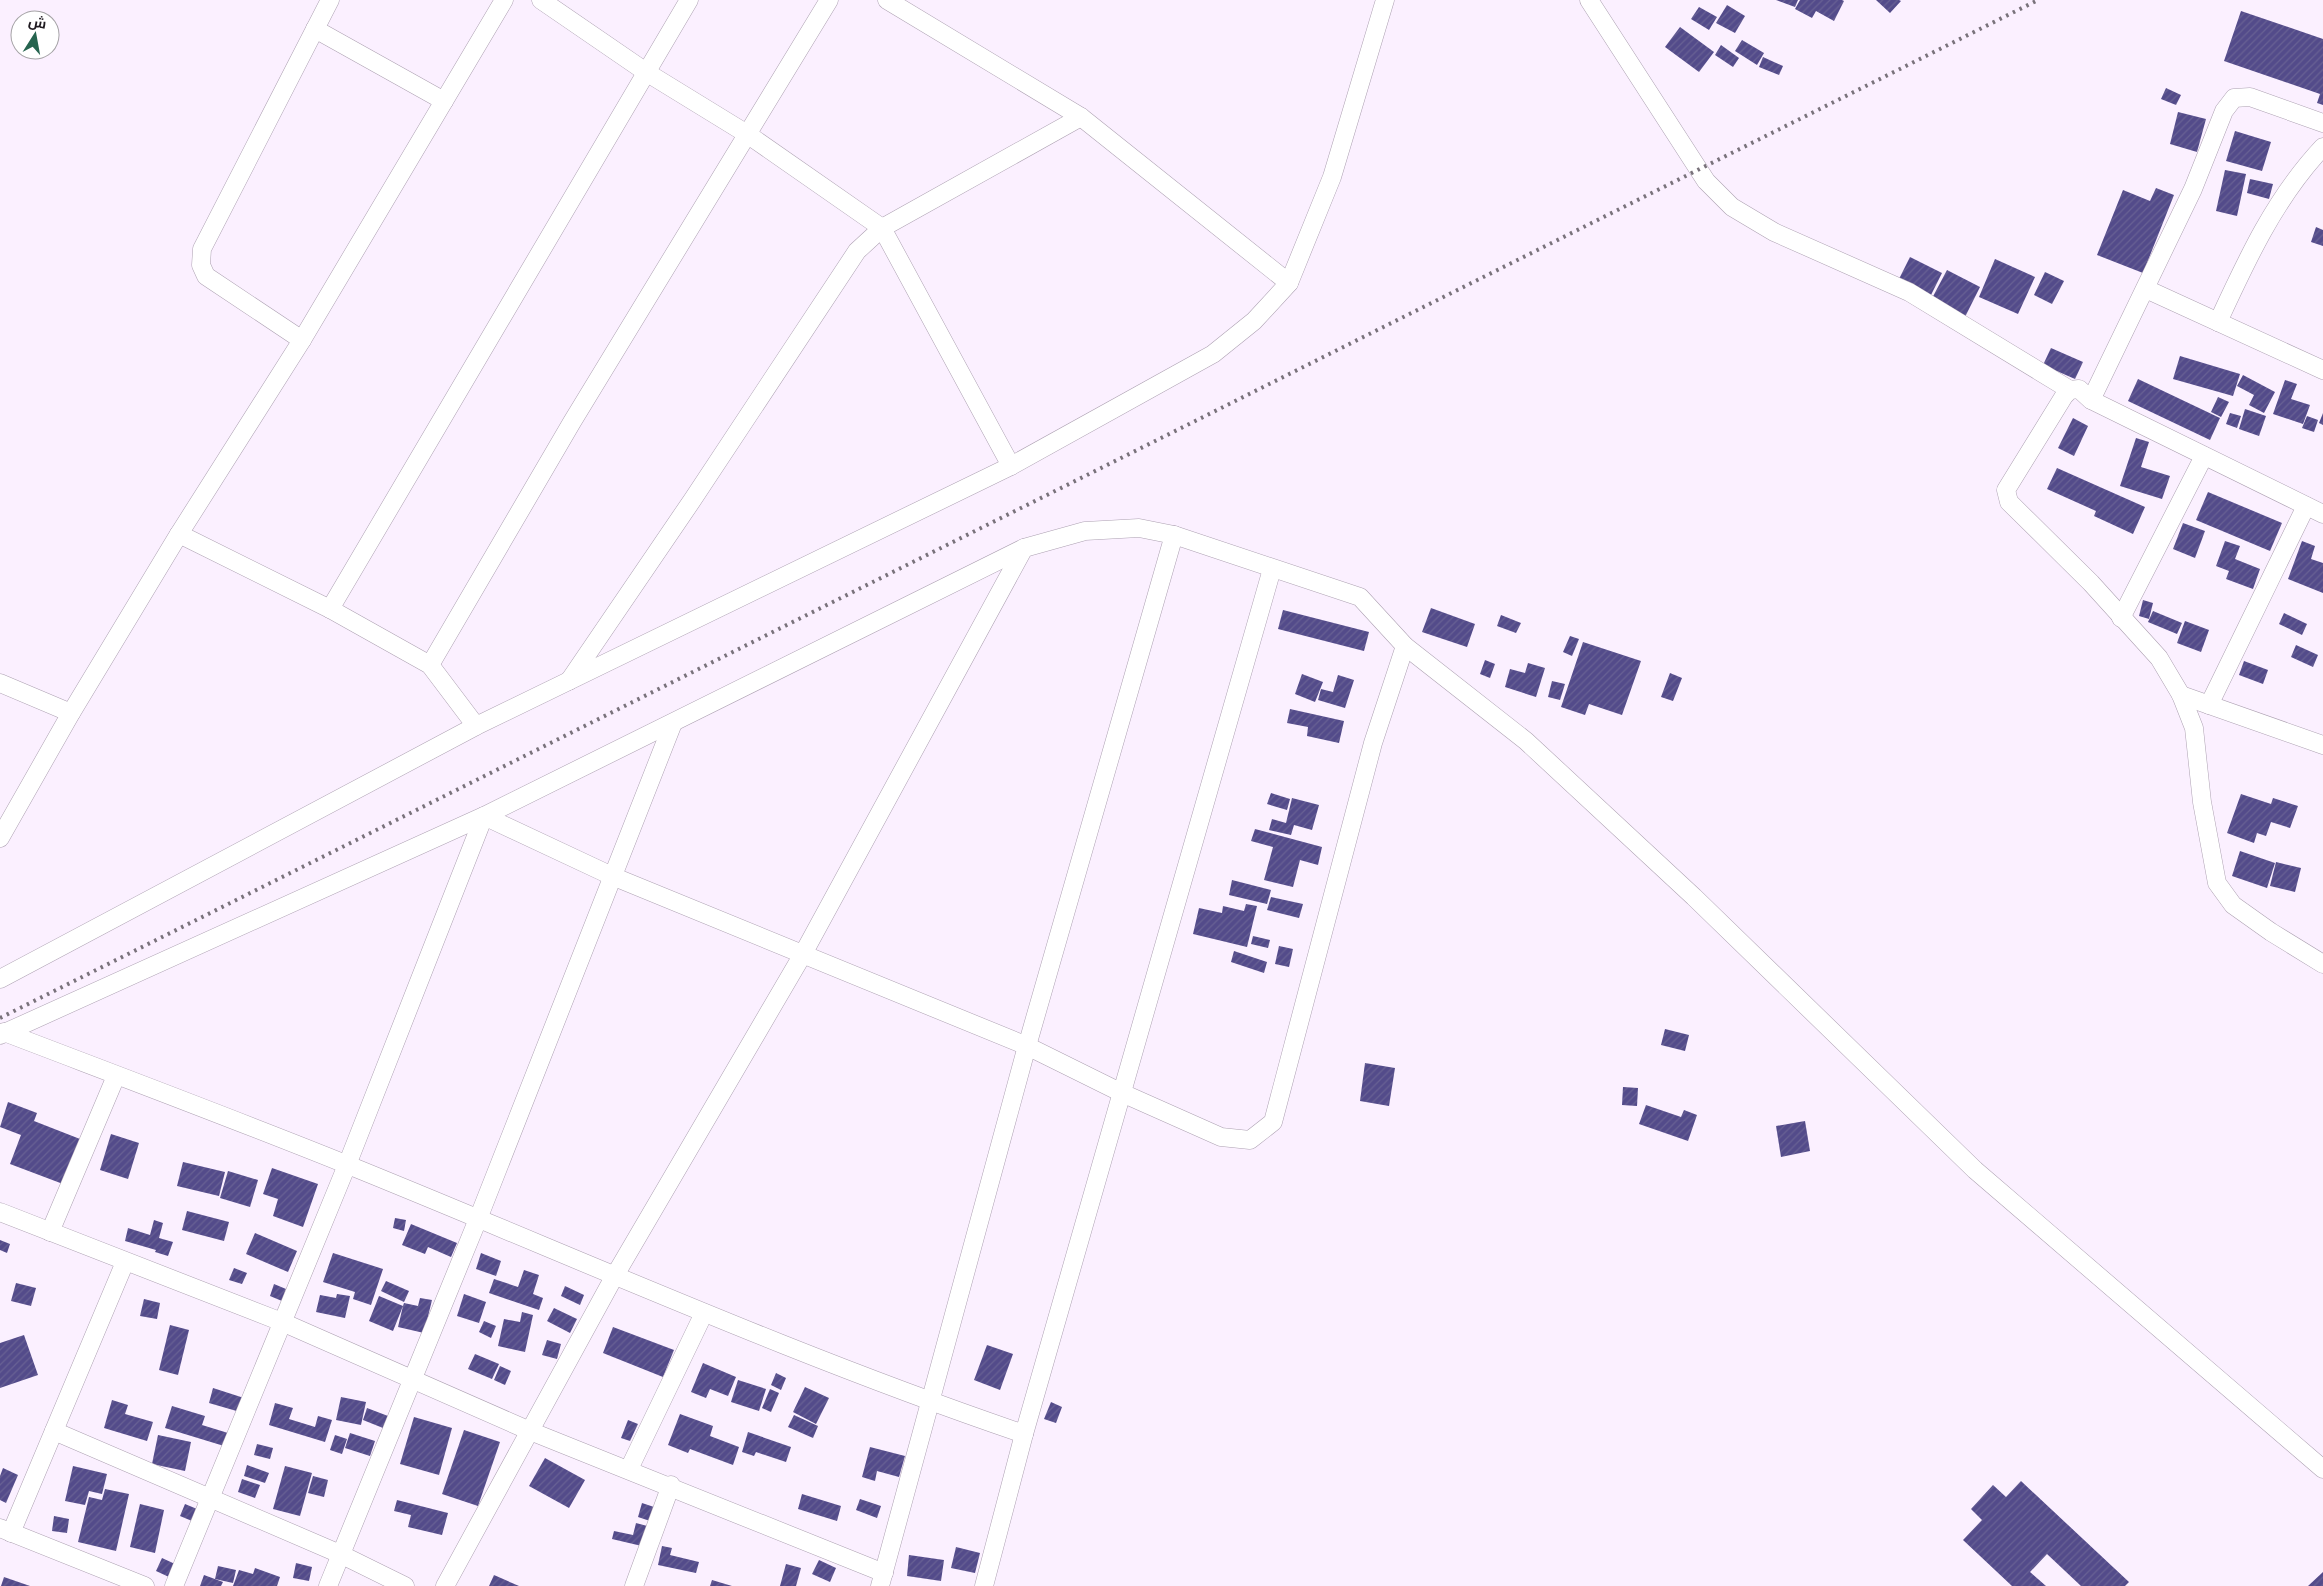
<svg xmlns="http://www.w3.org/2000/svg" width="2323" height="1586" font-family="'Titillium Web',Cairo,sans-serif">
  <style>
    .building { fill: url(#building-hatch) }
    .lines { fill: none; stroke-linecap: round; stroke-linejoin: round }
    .minor-casing { stroke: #ada1b2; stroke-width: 19 }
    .minor { stroke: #fff; stroke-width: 18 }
    .rail { stroke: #79727b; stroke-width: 4; stroke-dasharray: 2.5 5; stroke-linecap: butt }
  </style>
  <defs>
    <pattern id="building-hatch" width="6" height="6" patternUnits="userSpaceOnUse" patternTransform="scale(1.25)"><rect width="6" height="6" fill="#534b8a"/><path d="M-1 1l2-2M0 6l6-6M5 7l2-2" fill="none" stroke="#686194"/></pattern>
  </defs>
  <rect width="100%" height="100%" fill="#fbf0ff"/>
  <g class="building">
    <polygon points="1776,0 1798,0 1795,7"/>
    <polygon points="1800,0 1842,0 1844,1 1834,21 1816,11 1812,18 1795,9"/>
    <polygon points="1876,0 1899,0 1901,1 1890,13"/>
    <polygon points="1727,5 1745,16 1735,33 1716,23"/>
    <polygon points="1699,7 1717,17 1709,30 1691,19"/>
    <polygon points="2241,11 2323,39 2323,105 2317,103 2320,94 2224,61"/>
    <polygon points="1680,27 1714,52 1699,72 1665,47"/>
    <polygon points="1742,40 1764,53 1757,65 1735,51"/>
    <polygon points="1721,45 1739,58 1733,67 1715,55"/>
    <polygon points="1763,57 1783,66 1779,75 1759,67"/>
    <polygon points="2166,88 2181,95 2176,105 2161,99"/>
    <polygon points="2178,112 2206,119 2197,152 2170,144"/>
    <polygon points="2235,131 2271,142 2262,171 2226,161"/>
    <polygon points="2225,170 2246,174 2237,216 2216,211"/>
    <polygon points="2250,179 2273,184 2269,199 2247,193"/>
    <polygon points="2156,188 2174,195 2143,273 2097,255 2123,190 2150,201"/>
    <polygon points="2316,227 2323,230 2323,246 2311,242"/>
    <polygon points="1910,257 1942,273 1931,295 1899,279"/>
    <polygon points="1995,259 2035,277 2018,314 1979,297"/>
    <polygon points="1947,270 1980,287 1964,319 1930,302"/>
    <polygon points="2045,272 2064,281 2052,304 2034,295"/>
    <polygon points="2051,348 2083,362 2075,379 2043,365"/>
    <polygon points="2180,356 2240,374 2233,396 2173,379"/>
    <polygon points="2243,375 2275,392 2264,413 2249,405 2254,395 2237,386"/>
    <polygon points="2138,379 2220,418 2210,440 2128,401"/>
    <polygon points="2285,380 2297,384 2291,399 2310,405 2303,424 2273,414"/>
    <polygon points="2218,397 2229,402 2221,417 2211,412"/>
    <polygon points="2245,409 2266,416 2259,436 2239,429"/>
    <polygon points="2230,413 2241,416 2237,428 2226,424"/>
    <polygon points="2323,413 2323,425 2319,423"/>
    <polygon points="2307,416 2318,420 2314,432 2302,428"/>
    <polygon points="2073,418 2088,426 2074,456 2058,448"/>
    <polygon points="2136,438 2149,442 2141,467 2170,476 2162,499 2120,486"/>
    <polygon points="2057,468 2145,507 2133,534 2094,516 2096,511 2047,489"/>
    <polygon points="2208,492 2282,523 2270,551 2196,520"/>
    <polygon points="2183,523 2205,531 2195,558 2173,549"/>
    <polygon points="2225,541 2240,546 2235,559 2260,569 2253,589 2226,579 2229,571 2216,566"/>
    <polygon points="2302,541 2315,546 2311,559 2323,563 2323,593 2288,579"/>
    <polygon points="2143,600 2153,603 2149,619 2139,616"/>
    <polygon points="1431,608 1475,624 1467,647 1422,632"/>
    <polygon points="1283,610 1369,632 1364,651 1278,629"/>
    <polygon points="2153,611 2182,623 2177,634 2148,622"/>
    <polygon points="2284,613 2307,624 2302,635 2279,624"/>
    <polygon points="1501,615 1521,623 1516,633 1497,626"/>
    <polygon points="2185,621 2209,630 2201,652 2177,643"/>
    <polygon points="1570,636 1579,639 1572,656 1563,652"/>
    <polygon points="1583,642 1641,661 1622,715 1589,704 1585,715 1561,707"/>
    <polygon points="2296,645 2318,655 2313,667 2291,657"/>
    <polygon points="1485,660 1495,664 1490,678 1480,674"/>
    <polygon points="2244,661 2268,670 2263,684 2239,675"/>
    <polygon points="1528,663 1545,668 1536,697 1505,687 1510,669 1525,673"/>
    <polygon points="1670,673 1682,678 1673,701 1661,697"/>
    <polygon points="1302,674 1323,682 1315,702 1295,694"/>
    <polygon points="1338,675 1354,680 1345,708 1318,700 1321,689 1333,692"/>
    <polygon points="1552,681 1565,684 1560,700 1548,697"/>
    <polygon points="1290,709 1344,721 1339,743 1307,736 1308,727 1287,723"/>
    <polygon points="1271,793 1290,799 1287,810 1267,804"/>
    <polygon points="2241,794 2271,804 2273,798 2298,806 2290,828 2271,822 2266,836 2257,833 2254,843 2227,833"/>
    <polygon points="1292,798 1319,805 1312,830 1294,825 1291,835 1269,830 1272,819 1286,823"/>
    <polygon points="1255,829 1322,847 1318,865 1300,860 1293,887 1264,880 1273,847 1251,841"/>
    <polygon points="2240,851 2275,863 2267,888 2232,876"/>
    <polygon points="2276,862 2301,868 2295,892 2270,886"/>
    <polygon points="1232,880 1271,890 1267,904 1229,895"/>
    <polygon points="1271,897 1303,904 1299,918 1267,910"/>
    <polygon points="1246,904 1257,906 1247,947 1193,934 1199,908 1222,913 1223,906 1244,911"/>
    <polygon points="1253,936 1270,940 1268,948 1251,944"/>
    <polygon points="1279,946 1293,949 1289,967 1275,964"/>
    <polygon points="1234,951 1267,962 1264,973 1231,962"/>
    <polygon points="1665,1029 1689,1035 1685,1051 1661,1045"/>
    <polygon points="1365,1063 1395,1068 1389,1106 1360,1101"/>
    <polygon points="1623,1087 1638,1088 1637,1106 1622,1105"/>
    <polygon points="8,1102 37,1113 34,1121 80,1139 63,1184 10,1164 21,1135 0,1127"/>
    <polygon points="1646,1105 1681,1117 1684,1110 1697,1115 1688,1141 1639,1124"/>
    <polygon points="1805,1121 1810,1151 1781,1157 1776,1126"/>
    <polygon points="111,1134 139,1143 128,1179 100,1170"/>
    <polygon points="183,1162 225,1172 219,1196 177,1186"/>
    <polygon points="272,1168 318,1184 303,1227 273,1216 278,1199 263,1194"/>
    <polygon points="228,1171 258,1180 250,1207 220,1198"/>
    <polygon points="187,1211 229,1222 224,1241 182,1230"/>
    <polygon points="395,1218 406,1220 404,1231 393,1228"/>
    <polygon points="154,1220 163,1223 159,1238 173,1242 168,1256 155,1252 156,1250 125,1241 128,1228 150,1235"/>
    <polygon points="411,1224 457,1243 451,1257 428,1247 425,1254 402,1245"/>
    <polygon points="255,1233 297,1251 288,1272 246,1254"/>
    <polygon points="0,1240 10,1244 7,1253 0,1250"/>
    <polygon points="333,1253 383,1269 371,1305 353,1299 355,1292 323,1282"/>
    <polygon points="481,1253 501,1261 496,1276 476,1269"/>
    <polygon points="234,1268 247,1273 242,1284 229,1280"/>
    <polygon points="524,1270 539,1275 533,1294 543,1298 539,1310 489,1293 494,1279 518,1287"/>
    <polygon points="386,1281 409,1291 404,1302 381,1291"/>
    <polygon points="16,1283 36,1288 31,1306 11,1301"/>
    <polygon points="274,1284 286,1289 282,1301 270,1296"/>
    <polygon points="565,1286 584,1295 580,1305 561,1296"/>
    <polygon points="337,1294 350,1296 345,1318 316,1312 320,1295 336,1298"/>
    <polygon points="464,1294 486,1302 479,1323 457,1316"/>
    <polygon points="379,1296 403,1306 404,1303 418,1306 420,1298 432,1300 424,1333 398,1327 403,1306 393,1331 369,1321"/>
    <polygon points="144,1299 160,1303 157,1319 140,1316"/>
    <polygon points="554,1308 577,1319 570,1333 547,1321"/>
    <polygon points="522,1312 533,1315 525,1352 498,1346 504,1319 520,1322"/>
    <polygon points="484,1321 496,1326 491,1338 479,1332"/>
    <polygon points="170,1325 189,1330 178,1375 159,1370"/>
    <polygon points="613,1327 674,1350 663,1377 603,1353"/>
    <polygon points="24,1335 38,1375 0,1388 0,1343"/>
    <polygon points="547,1340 561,1344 557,1359 542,1355"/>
    <polygon points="987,1345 1013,1354 1000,1390 974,1380"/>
    <polygon points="475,1354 499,1364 492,1379 468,1369"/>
    <polygon points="703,1363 736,1377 728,1396 710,1389 706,1398 691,1392"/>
    <polygon points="500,1366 511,1371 505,1385 494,1380"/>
    <polygon points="776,1373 786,1378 781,1390 771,1385"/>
    <polygon points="738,1380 766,1389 759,1411 731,1402"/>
    <polygon points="805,1387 829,1398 816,1424 793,1412"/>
    <polygon points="213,1388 244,1398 240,1412 209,1403"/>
    <polygon points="770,1389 779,1393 771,1412 762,1408"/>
    <polygon points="341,1397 366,1402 361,1425 336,1420"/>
    <polygon points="112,1400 128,1405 125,1414 153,1422 147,1441 104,1428"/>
    <polygon points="1051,1402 1062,1407 1056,1423 1044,1419"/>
    <polygon points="275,1403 293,1408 289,1419 315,1427 318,1416 332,1420 325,1442 269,1425"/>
    <polygon points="172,1406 205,1416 202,1425 228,1433 224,1446 165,1428"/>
    <polygon points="367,1408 388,1416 383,1428 363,1420"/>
    <polygon points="680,1414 713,1426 710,1436 739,1447 733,1465 690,1449 688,1453 668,1445"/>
    <polygon points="794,1415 818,1426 813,1438 788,1427"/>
    <polygon points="414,1417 452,1428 439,1475 400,1464"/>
    <polygon points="628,1420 638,1424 630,1441 621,1438"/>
    <polygon points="464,1430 500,1442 478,1506 442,1494"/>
    <polygon points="748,1432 791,1447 786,1462 756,1452 754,1456 742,1452"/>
    <polygon points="350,1433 375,1441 370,1456 345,1448"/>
    <polygon points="158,1435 191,1442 185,1471 152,1464"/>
    <polygon points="335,1435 347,1439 342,1454 330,1450"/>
    <polygon points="257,1444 273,1448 270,1459 254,1455"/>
    <polygon points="870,1447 905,1456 899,1477 877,1471 875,1481 862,1477"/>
    <polygon points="545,1458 585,1480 569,1508 529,1486"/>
    <polygon points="247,1465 269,1473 265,1483 244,1476"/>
    <polygon points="73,1466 107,1474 102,1494 89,1491 85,1505 65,1501"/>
    <polygon points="285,1466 312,1473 300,1516 273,1509"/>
    <polygon points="3,1468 18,1475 6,1503 0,1500 0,1476"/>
    <polygon points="313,1476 328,1480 324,1497 308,1493"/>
    <polygon points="242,1479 260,1485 255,1498 238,1492"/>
    <polygon points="2021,1481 2129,1582 2125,1586 2081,1586 2047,1554 2030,1572 2046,1586 2012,1586 1963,1540 1982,1520 1971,1509 1993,1485 2006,1497"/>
    <polygon points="105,1489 129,1494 116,1551 78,1542 89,1497 102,1500"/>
    <polygon points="802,1494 841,1506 837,1521 798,1509"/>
    <polygon points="860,1499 881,1506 877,1518 856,1510"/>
    <polygon points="397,1500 448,1513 442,1535 408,1527 411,1515 394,1511"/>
    <polygon points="642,1503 657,1508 653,1522 638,1517"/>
    <polygon points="140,1504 164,1510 155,1553 130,1547"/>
    <polygon points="185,1504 197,1509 192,1521 180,1516"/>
    <polygon points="54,1516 69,1519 67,1533 52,1531"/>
    <polygon points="636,1523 651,1527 646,1547 612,1539 614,1531 633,1535"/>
    <polygon points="662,1546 672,1548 670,1555 699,1562 696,1573 658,1565"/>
    <polygon points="956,1547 980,1553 975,1573 951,1568"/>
    <polygon points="909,1555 944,1560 941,1581 907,1576"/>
    <polygon points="162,1558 175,1564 169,1577 156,1571"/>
    <polygon points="819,1560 836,1568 830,1582 812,1574"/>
    <polygon points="296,1563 312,1567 309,1581 293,1578"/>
    <polygon points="786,1564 801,1568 796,1586 780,1586"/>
    <polygon points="218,1566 236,1570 233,1583 215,1579"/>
    <polygon points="255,1568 280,1577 277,1586 233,1586 239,1570 253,1574"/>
    <polygon points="2323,1572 2323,1586 2308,1586"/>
    <polygon points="204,1575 223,1582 221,1586 200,1586"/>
    <polygon points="494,1575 519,1586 489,1586"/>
    <polygon points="4,1577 30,1586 1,1586"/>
    <polygon points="712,1580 732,1586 710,1586"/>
  </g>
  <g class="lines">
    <g class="minor-casing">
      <g id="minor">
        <polyline points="541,0 646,72 747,134 882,228 1011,466"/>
        <polyline points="887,0 1081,117 1289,283"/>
        <polyline points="1589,0 1706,181 1732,207 1774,232 1909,292 2070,390"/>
        <polyline points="315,29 444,101"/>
        <polyline points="2146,289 2323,370"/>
        <path d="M 2218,322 C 2247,259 2275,198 2323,147"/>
        <polyline points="302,340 206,276 201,265 202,249 330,0"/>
        <polyline points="2091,400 2193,189 2224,111 2234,98 2250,97 2323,123"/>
        <polyline points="2323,514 2091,400 2079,389 2070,390 2064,396 2006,490 2009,502 2091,583 2159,658 2181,695 2194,728 2202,802 2217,883 2233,905 2271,932 2323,964"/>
        <polyline points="179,534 330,609 430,665 476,726"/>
        <polyline points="330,609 689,0"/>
        <polyline points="2121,618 2204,456"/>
        <polyline points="430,665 572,422 829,0"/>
        <polyline points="569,681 693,499 857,251 882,228 1081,117"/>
        <polyline points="0,683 71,713"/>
        <polyline points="2181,695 2323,745"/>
        <polyline points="2209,705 2306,506"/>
        <polyline points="0,838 71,713 179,534 302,340 504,0"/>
        <polyline points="0,979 476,726 1011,466 1213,354 1254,321 1289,283 1332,177 1385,0"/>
        <path d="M 4,1032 C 119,1076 234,1119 348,1165 C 573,1256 794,1356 1024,1434"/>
        <polyline points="0,1035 484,816 1024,548 1085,531 1139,528 1174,535 1360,597 1405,646 1526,741 1694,897 1975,1170 2323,1469"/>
        <polyline points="0,1212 282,1322 530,1431 884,1573"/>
        <polyline points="50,1232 116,1076"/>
        <polyline points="54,1431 340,1554 405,1586"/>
        <polyline points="629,1469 704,1313"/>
        <polyline points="0,1528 145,1586"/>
        <polyline points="11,1533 125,1262"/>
        <polyline points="174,1586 347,1165 484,816 612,876 1027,1046 1122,1093 1221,1137 1250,1140 1273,1122 1373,743 1405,646"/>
        <polyline points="328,1586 478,1219 673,723"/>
        <polyline points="445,1586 614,1277 803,954 1024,548"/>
        <polyline points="634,1586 671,1485"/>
        <polyline points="880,1586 1027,1046 1174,535"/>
        <polyline points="984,1586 1024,1434 1272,569"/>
      </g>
    </g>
    <use href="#minor" class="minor"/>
    <polyline class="rail" points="0,1018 2038,0"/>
  </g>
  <g transform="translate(35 35) rotate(11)"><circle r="24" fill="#ffffff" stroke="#a5a3a6"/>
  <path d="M0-4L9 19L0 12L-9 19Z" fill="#26644f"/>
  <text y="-8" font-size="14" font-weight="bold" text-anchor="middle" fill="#1f1a20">ش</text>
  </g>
</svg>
